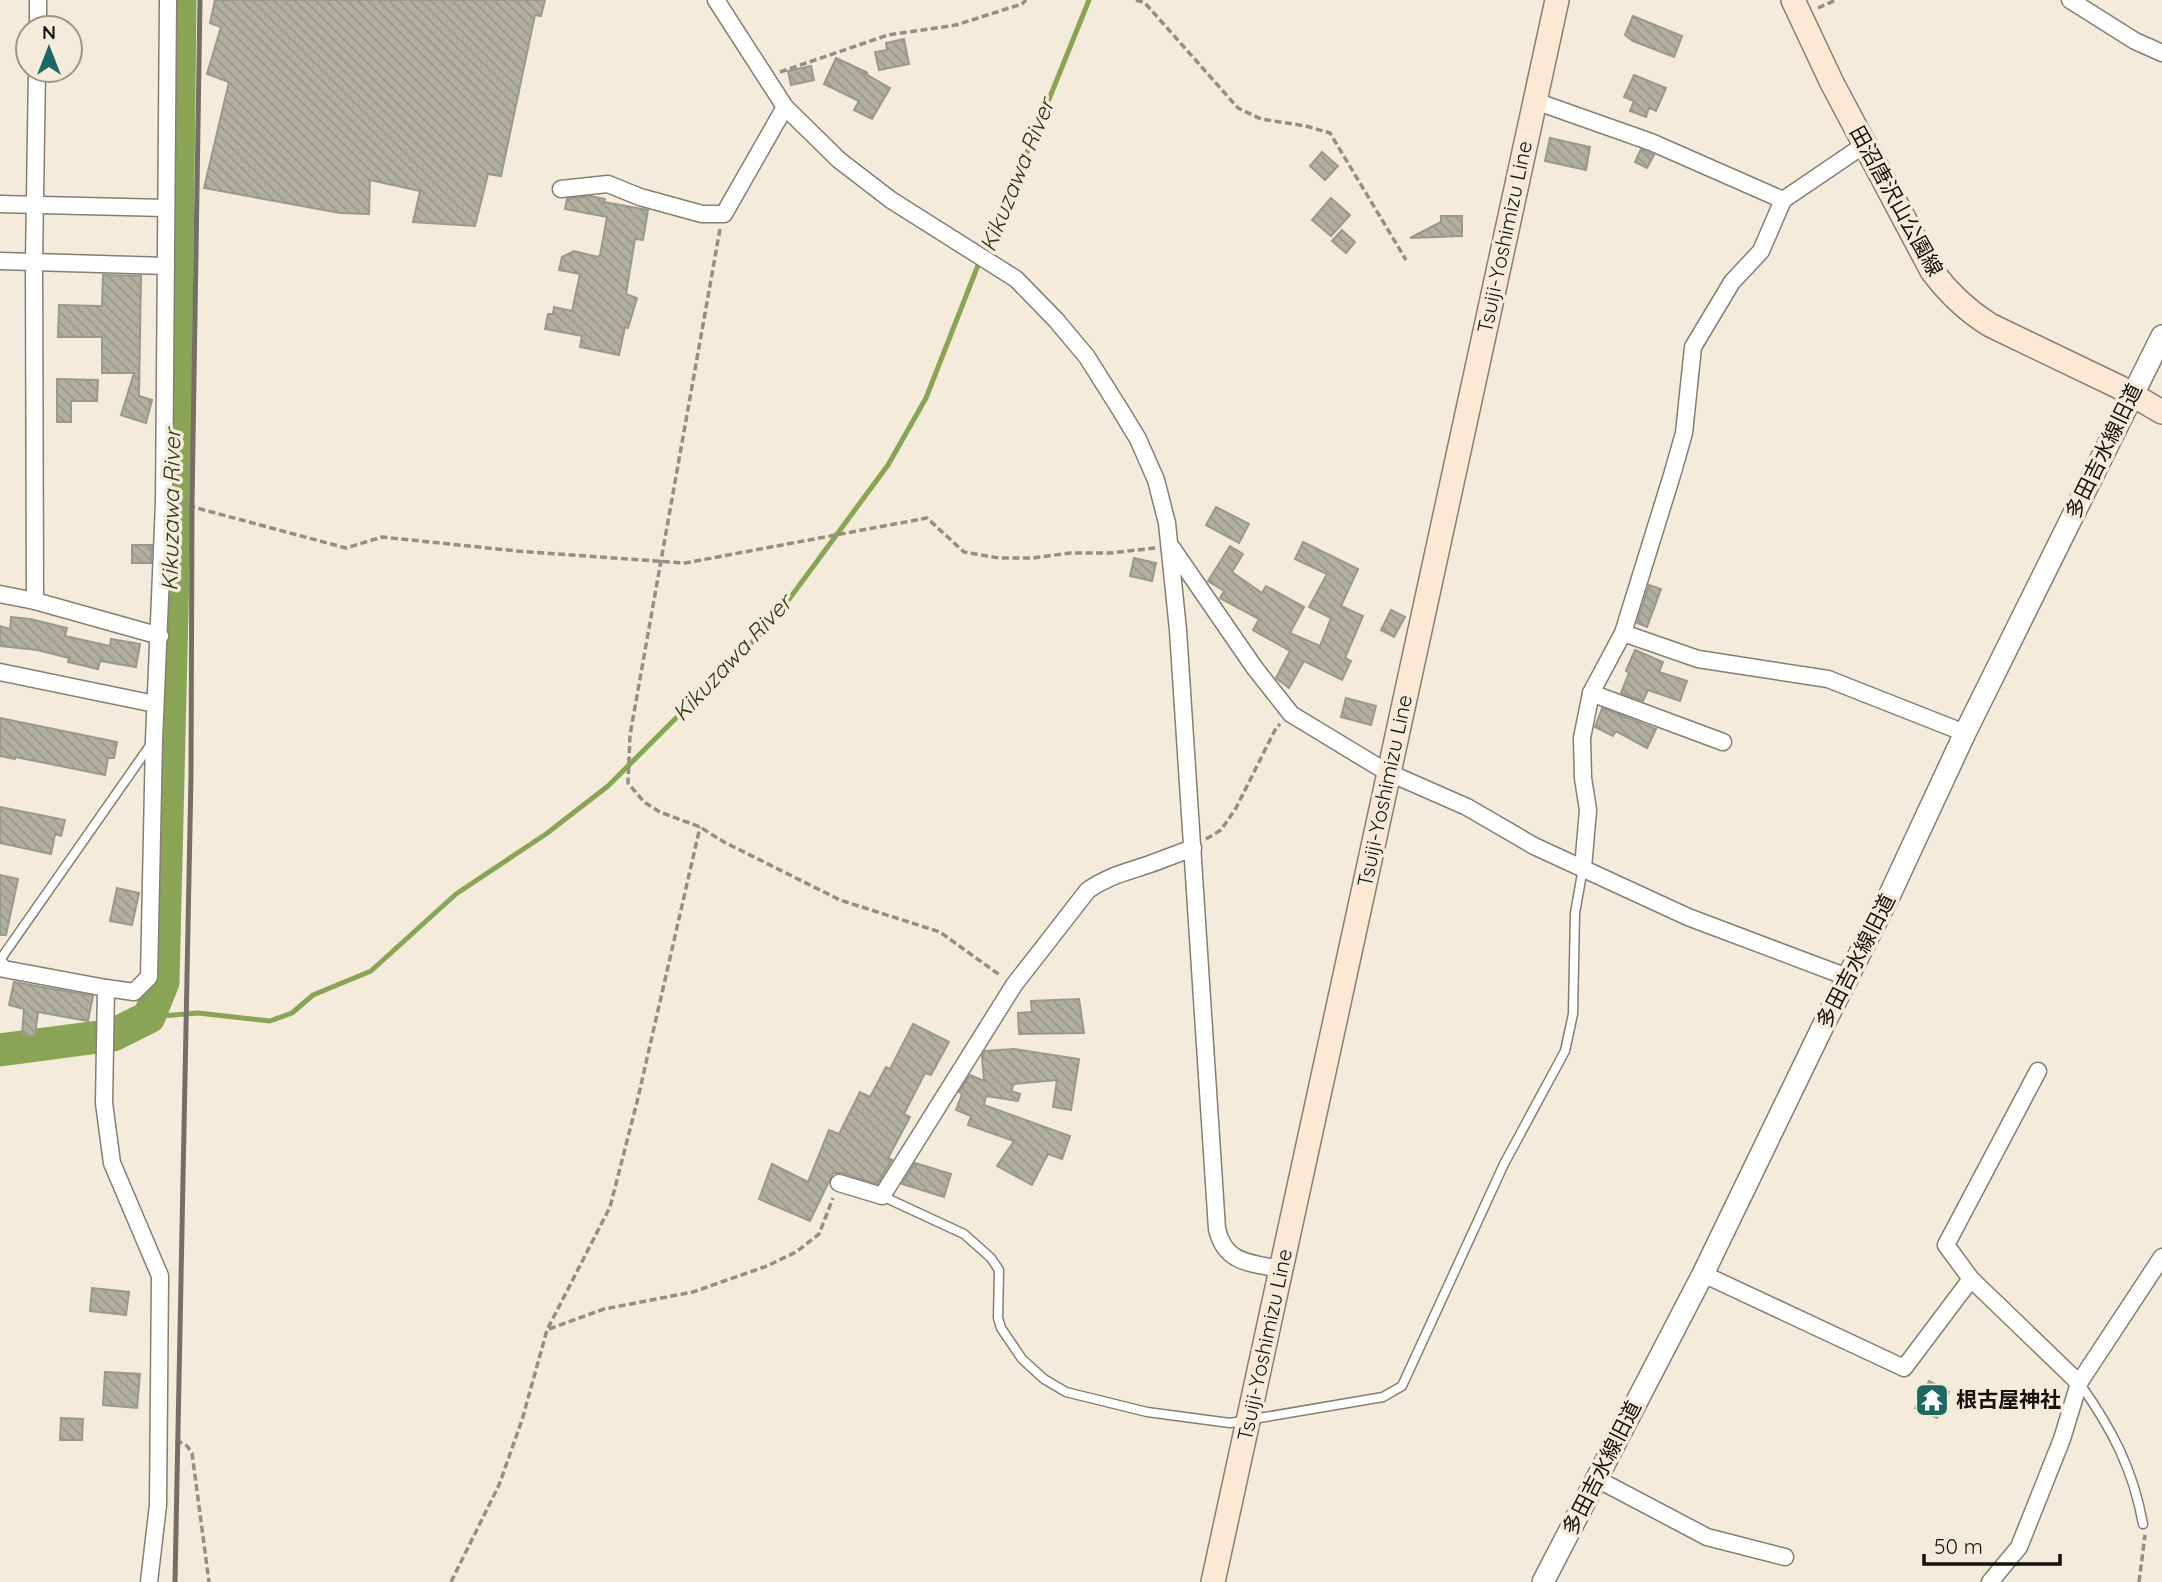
<svg xmlns="http://www.w3.org/2000/svg" width="2162" height="1582" font-family="Quicksand,'Noto Sans JP',sans-serif">
  <style>
    .lines { fill: none; stroke-linecap: round; stroke-linejoin: round }
    .stream { stroke: #89a454; stroke-width: 5 }
    .river { stroke: #89a454; stroke-width: 33 }
    .building { fill: url(#building-back-hatch); stroke: #9a9989; stroke-width: 2 }
    .service-casing { stroke: #867e70; stroke-width: 11 }
    .minor-casing { stroke: #867e70; stroke-width: 19 }
    .tertiary-casing { stroke: #867e70; stroke-width: 24 }
    .secondary-casing { stroke: #867e70; stroke-width: 26 }
    .path { stroke: #958e82; stroke-width: 3.5; stroke-dasharray: 7 3.5; stroke-linecap: butt }
    .service { stroke: #fff; stroke-width: 8 }
    .minor { stroke: #fff; stroke-width: 16 }
    .tertiary { stroke: #fff; stroke-width: 21 }
    .secondary { stroke: #fee8d4; stroke-width: 23 }
    .rail { stroke: #746f65; stroke-width: 5 }
    .labels { text-anchor: middle; stroke-width: 7; stroke-linejoin: round; paint-order: stroke }
    .street-label { font-size: 21px; fill: #15120c; stroke: #f4ebdb }
    .poi-label { font-size: 21px; font-weight: bold; fill: #15120c; stroke: #f4ebdb; text-anchor: start }
    .water-label { font-size: 23px; font-style: italic; fill: #2d3816; stroke: #f4ebdb }
  </style>
  <defs>
    <pattern id="building-back-hatch" width="6" height="6" patternUnits="userSpaceOnUse" patternTransform="scale(1.75)"><rect width="6" height="6" fill="#b1b09f"/><path d="M-1 5l2 2M0 0l6 6M5-1l2 2" fill="none" stroke="#979688"/></pattern>
  </defs>
  <rect width="100%" height="100%" fill="#f4ebdb"/>
  <g class="lines">
    <polyline class="stream" points="149,1017 198,1013 270,1021 292,1013 313,995 371,971 456,894 546,834 608,786 773,621 888,465 926,398 984,250 1035,134 1089,0"/>
    <polyline class="river" points="0,1050 113,1035 149,1017 163,982 174,530 180,0"/>
  </g>
  <g class="building">
    <polygon points="215,0 545,0 541,16 535,15 501,176 488,174 475,226 413,222 420,191 370,180 369,214 340,213 204,188 229,82 207,74 221,27 210,23"/>
    <polygon points="1633,16 1682,36 1674,57 1633,41 1625,35"/>
    <polygon points="904,39 909,64 879,70 875,52 887,50 886,43"/>
    <polygon points="836,58 868,73 864,73 890,88 872,119 854,110 859,101 824,84"/>
    <polygon points="811,66 814,80 791,85 788,71"/>
    <polygon points="1634,75 1666,88 1656,111 1649,108 1646,117 1630,111 1634,101 1624,97"/>
    <polygon points="1550,138 1590,147 1586,170 1545,161"/>
    <polygon points="1641,149 1654,155 1647,168 1635,162"/>
    <polygon points="1322,152 1338,166 1325,180 1310,166"/>
    <polygon points="590,196 605,199 604,202 648,210 643,240 635,239 626,294 637,298 628,328 625,327 619,355 580,347 582,336 545,329 548,314 553,314 554,307 572,311 580,274 559,270 562,257 574,251 598,257 600,255 607,217 565,209 567,199"/>
    <polygon points="1331,198 1350,215 1331,236 1312,220"/>
    <polygon points="1441,216 1462,216 1462,236 1410,238 1441,222"/>
    <polygon points="1342,230 1355,242 1346,253 1332,241"/>
    <polygon points="103,275 141,276 139,396 152,400 146,423 121,415 134,373 102,373 102,337 58,337 59,305 102,306"/>
    <polygon points="57,379 98,380 97,401 71,401 71,422 57,422"/>
    <polygon points="1216,507 1249,524 1239,543 1206,525"/>
    <polygon points="1303,542 1358,569 1341,606 1363,616 1345,658 1351,661 1342,680 1304,661 1289,688 1276,678 1290,651 1253,630 1259,619 1220,598 1224,591 1208,581 1230,546 1243,554 1232,572 1262,593 1266,586 1304,607 1290,633 1320,646 1331,618 1309,607 1327,574 1295,559"/>
    <polygon points="132,545 152,545 151,563 132,563"/>
    <polygon points="1134,558 1156,563 1152,581 1130,576"/>
    <polygon points="1649,585 1661,589 1647,627 1637,623"/>
    <polygon points="1391,610 1405,617 1394,637 1381,630"/>
    <polygon points="11,617 30,619 67,628 65,636 110,646 111,639 140,644 136,667 100,661 98,669 68,662 69,658 37,650 0,646 0,626 10,629"/>
    <polygon points="1635,650 1663,662 1659,672 1687,681 1680,701 1648,690 1643,701 1621,693 1629,673 1626,671"/>
    <polygon points="1346,698 1376,706 1371,725 1341,717"/>
    <polygon points="1602,708 1656,729 1647,748 1616,731 1613,736 1595,727"/>
    <polygon points="0,718 117,742 114,758 108,758 105,775 15,757 15,759 0,756"/>
    <polygon points="0,807 65,820 61,836 55,834 51,854 0,843"/>
    <polygon points="0,875 18,879 6,935 0,935"/>
    <polygon points="117,888 139,893 132,925 110,921"/>
    <polygon points="14,982 93,996 88,1021 38,1012 35,1036 22,1035 24,1009 9,1005"/>
    <polygon points="1079,999 1084,1033 1019,1034 1018,1013 1032,1012 1031,1001"/>
    <polygon points="913,1024 949,1042 931,1075 925,1073 904,1114 910,1117 888,1158 892,1160 877,1184 842,1173 833,1173 810,1221 759,1199 772,1164 808,1182 829,1130 839,1134 860,1092 870,1097 886,1067 890,1069"/>
    <polygon points="1014,1049 1079,1059 1071,1110 1053,1107 1057,1080 1014,1084 1011,1091 1020,1094 1018,1101 986,1096 984,1105 1070,1136 1062,1159 1048,1154 1032,1185 997,1166 1014,1141 968,1125 971,1116 956,1110 962,1094 959,1092 970,1075 984,1081 982,1056 985,1051"/>
    <polygon points="915,1163 951,1174 944,1197 902,1184"/>
    <polygon points="92,1288 129,1292 126,1315 90,1311"/>
    <polygon points="105,1372 140,1374 137,1408 103,1405"/>
    <polygon points="1929,1381 1949,1392 1937,1418 1915,1408"/>
    <polygon points="61,1418 83,1419 82,1440 60,1440"/>
  </g>
  <g class="lines">
    <g class="service-casing">
      <g id="service">
        <polyline points="0,960 151,744"/>
        <polyline points="882,1196 964,1234 991,1258 999,1270 998,1318 1001,1328 1022,1359 1044,1379 1066,1392 1147,1412 1230,1423 1383,1397 1402,1386 1504,1164 1565,1051 1573,1014 1575,913 1583,868"/>
        <path d="M 2080,1384 C 2112,1429 2133,1469 2143,1524"/>
      </g>
    </g>
    <g class="minor-casing">
      <g id="minor">
        <path d="M 716,0 L 785,107 L 839,160 L 891,200 L 1016,279 L 1056,320 L 1087,357 L 1121,411 L 1138,439 L 1156,480 L 1167,523 L 1178,630 L 1217,1229 C 1225,1264 1251,1263 1281,1269"/>
        <polyline points="2070,0 2135,41 2162,53"/>
        <polyline points="38,28 38,0"/>
        <polyline points="1535,101 1651,142 1783,200"/>
        <polyline points="561,189 608,184 640,197 702,214 724,214 785,107"/>
        <polyline points="0,204 166,208"/>
        <polyline points="0,261 166,266"/>
        <polyline points="1172,548 1254,667 1291,714 1385,771 1467,807 1534,846 1688,917 1847,977"/>
        <polyline points="0,594 35,601 160,636"/>
        <polyline points="35,601 34,262 37,70"/>
        <polyline points="1623,633 1698,659 1828,679 1965,733"/>
        <polyline points="0,672 155,704"/>
        <polyline points="1591,693 1723,742"/>
        <polyline points="1583,868 1588,810 1583,778 1582,738 1591,693 1623,633 1672,475 1684,433 1693,347 1732,282 1761,251 1783,200 1864,145"/>
        <polyline points="0,965 4,969 106,988"/>
        <polyline points="2038,1071 1946,1245 1971,1279 2079,1383"/>
        <path d="M 839,1183 L 882,1196 L 1014,985 L 1088,890 C 1108,876 1127,872 1150,864 C 1164,859 1179,853 1193,848"/>
        <polyline points="1703,1274 1904,1368 1971,1279"/>
        <polyline points="1597,1479 1707,1537 1785,1557"/>
        <polyline points="149,1582 158,1505 160,1276 112,1163 104,1103 106,988 134,992 149,977 154,740 164,503 168,0"/>
        <polyline points="1990,1582 2019,1547 2062,1439 2079,1383 2162,1257"/>
      </g>
    </g>
    <g class="tertiary-casing">
      <polyline id="tertiary" points="1543,1582 1703,1274 1823,1026 1891,892 1965,733 2162,336"/>
    </g>
    <g class="secondary-casing">
      <g id="secondary">
        <path d="M 1793,0 L 1832,83 L 1932,271 C 1949,294 1966,310 1990,325 L 2119,387 L 2162,412"/>
        <polyline points="1213,1582 1557,0"/>
      </g>
    </g>
    <g class="path">
      <polyline points="1136,0 1145,3 1238,108 1261,119 1306,126 1330,133 1406,260"/>
      <polyline points="1818,8 1836,0"/>
      <polyline points="780,72 888,35 956,25 1022,4 1026,0"/>
      <polyline points="720,229 630,735 628,783 644,802 660,812 700,827 724,842 840,900 940,932 1001,976"/>
      <polyline points="178,503 346,548 382,537 517,551 685,563 927,518 964,552 999,558 1033,558 1070,553 1111,553 1155,548"/>
      <polyline points="1206,839 1221,830 1236,808 1276,728 1280,724"/>
      <polyline points="549,1329 604,1309 693,1292 767,1266 796,1252 819,1234 833,1198"/>
      <polyline points="176,1440 187,1446 192,1453 209,1582"/>
      <polyline points="451,1582 499,1485 522,1420 547,1330 610,1207 637,1102 700,827"/>
      <polyline points="2139,1582 2145,1535"/>
    </g>
    <use href="#service" class="service"/>
    <use href="#minor" class="minor"/>
    <use href="#tertiary" class="tertiary"/>
    <use href="#secondary" class="secondary"/>
    <polyline class="rail" points="175,1582 191,776 192,505 200,0"/>
  </g>
  <defs>
    <g id="temple-square" transform="scale(1.75)"><rect x="-9" y="-9" width="18" height="18" rx="4" fill="#1d6861" stroke="#f4ebdb"/><path d="M0-6L5-2H3V0L6.5 2.5H4V6H1.5V3h-3V6H-4V2.5H-6.5L-3 0V-2H-5Z" fill="#fff"/></g>
  </defs>
  <g fill-rule="evenodd">
    <use href="#temple-square" x="1932" y="1400"/>
  </g>
  <g class="labels">
    <g class="street-label">
      <text transform="translate(1896 201) rotate(61)" y="7">田沼唐沢山公園線</text>
      <text transform="translate(1505 237) rotate(-78)" y="7">Tsuiji-Yoshimizu Line</text>
      <text transform="translate(2104 451) rotate(-64)" y="7">多田吉水線旧道</text>
      <text transform="translate(1385 791) rotate(-78)" y="7">Tsuiji-Yoshimizu Line</text>
      <text transform="translate(1856 961) rotate(-63)" y="7">多田吉水線旧道</text>
      <text transform="translate(1265 1345) rotate(-78)" y="7">Tsuiji-Yoshimizu Line</text>
      <text transform="translate(1602 1468) rotate(-63)" y="7">多田吉水線旧道</text>
    </g>
    <g class="poi-label">
      <text x="1956" y="1407">根古屋神社</text>
    </g>
    <g class="water-label">
      <text transform="translate(1017 175) rotate(-68)" y="8">Kikuzawa River</text>
      <text transform="translate(171 510) rotate(-89)" y="8">Kikuzawa River</text>
      <text transform="translate(732 658) rotate(-47)" y="8">Kikuzawa River</text>
    </g>
  </g>
  <g transform="translate(49 49)"><circle r="33" fill="#f4ebdb" stroke="#9b9488" stroke-width="2"/>
  <path d="M0-5L12 26L0 18L-12 26Z" fill="#1d6861"/>
  <text y="-10" font-size="19" font-weight="bold" text-anchor="middle" fill="#15120c">N</text>
  </g>
  <path d="M1924 1554v10h136v-10" fill="none" stroke="#15120c" stroke-width="3.5"/>
  <text x="1934" y="1554" font-size="21" fill="#15120c" stroke="#f4ebdb" stroke-width="5" paint-order="stroke">50 m</text>
</svg>
